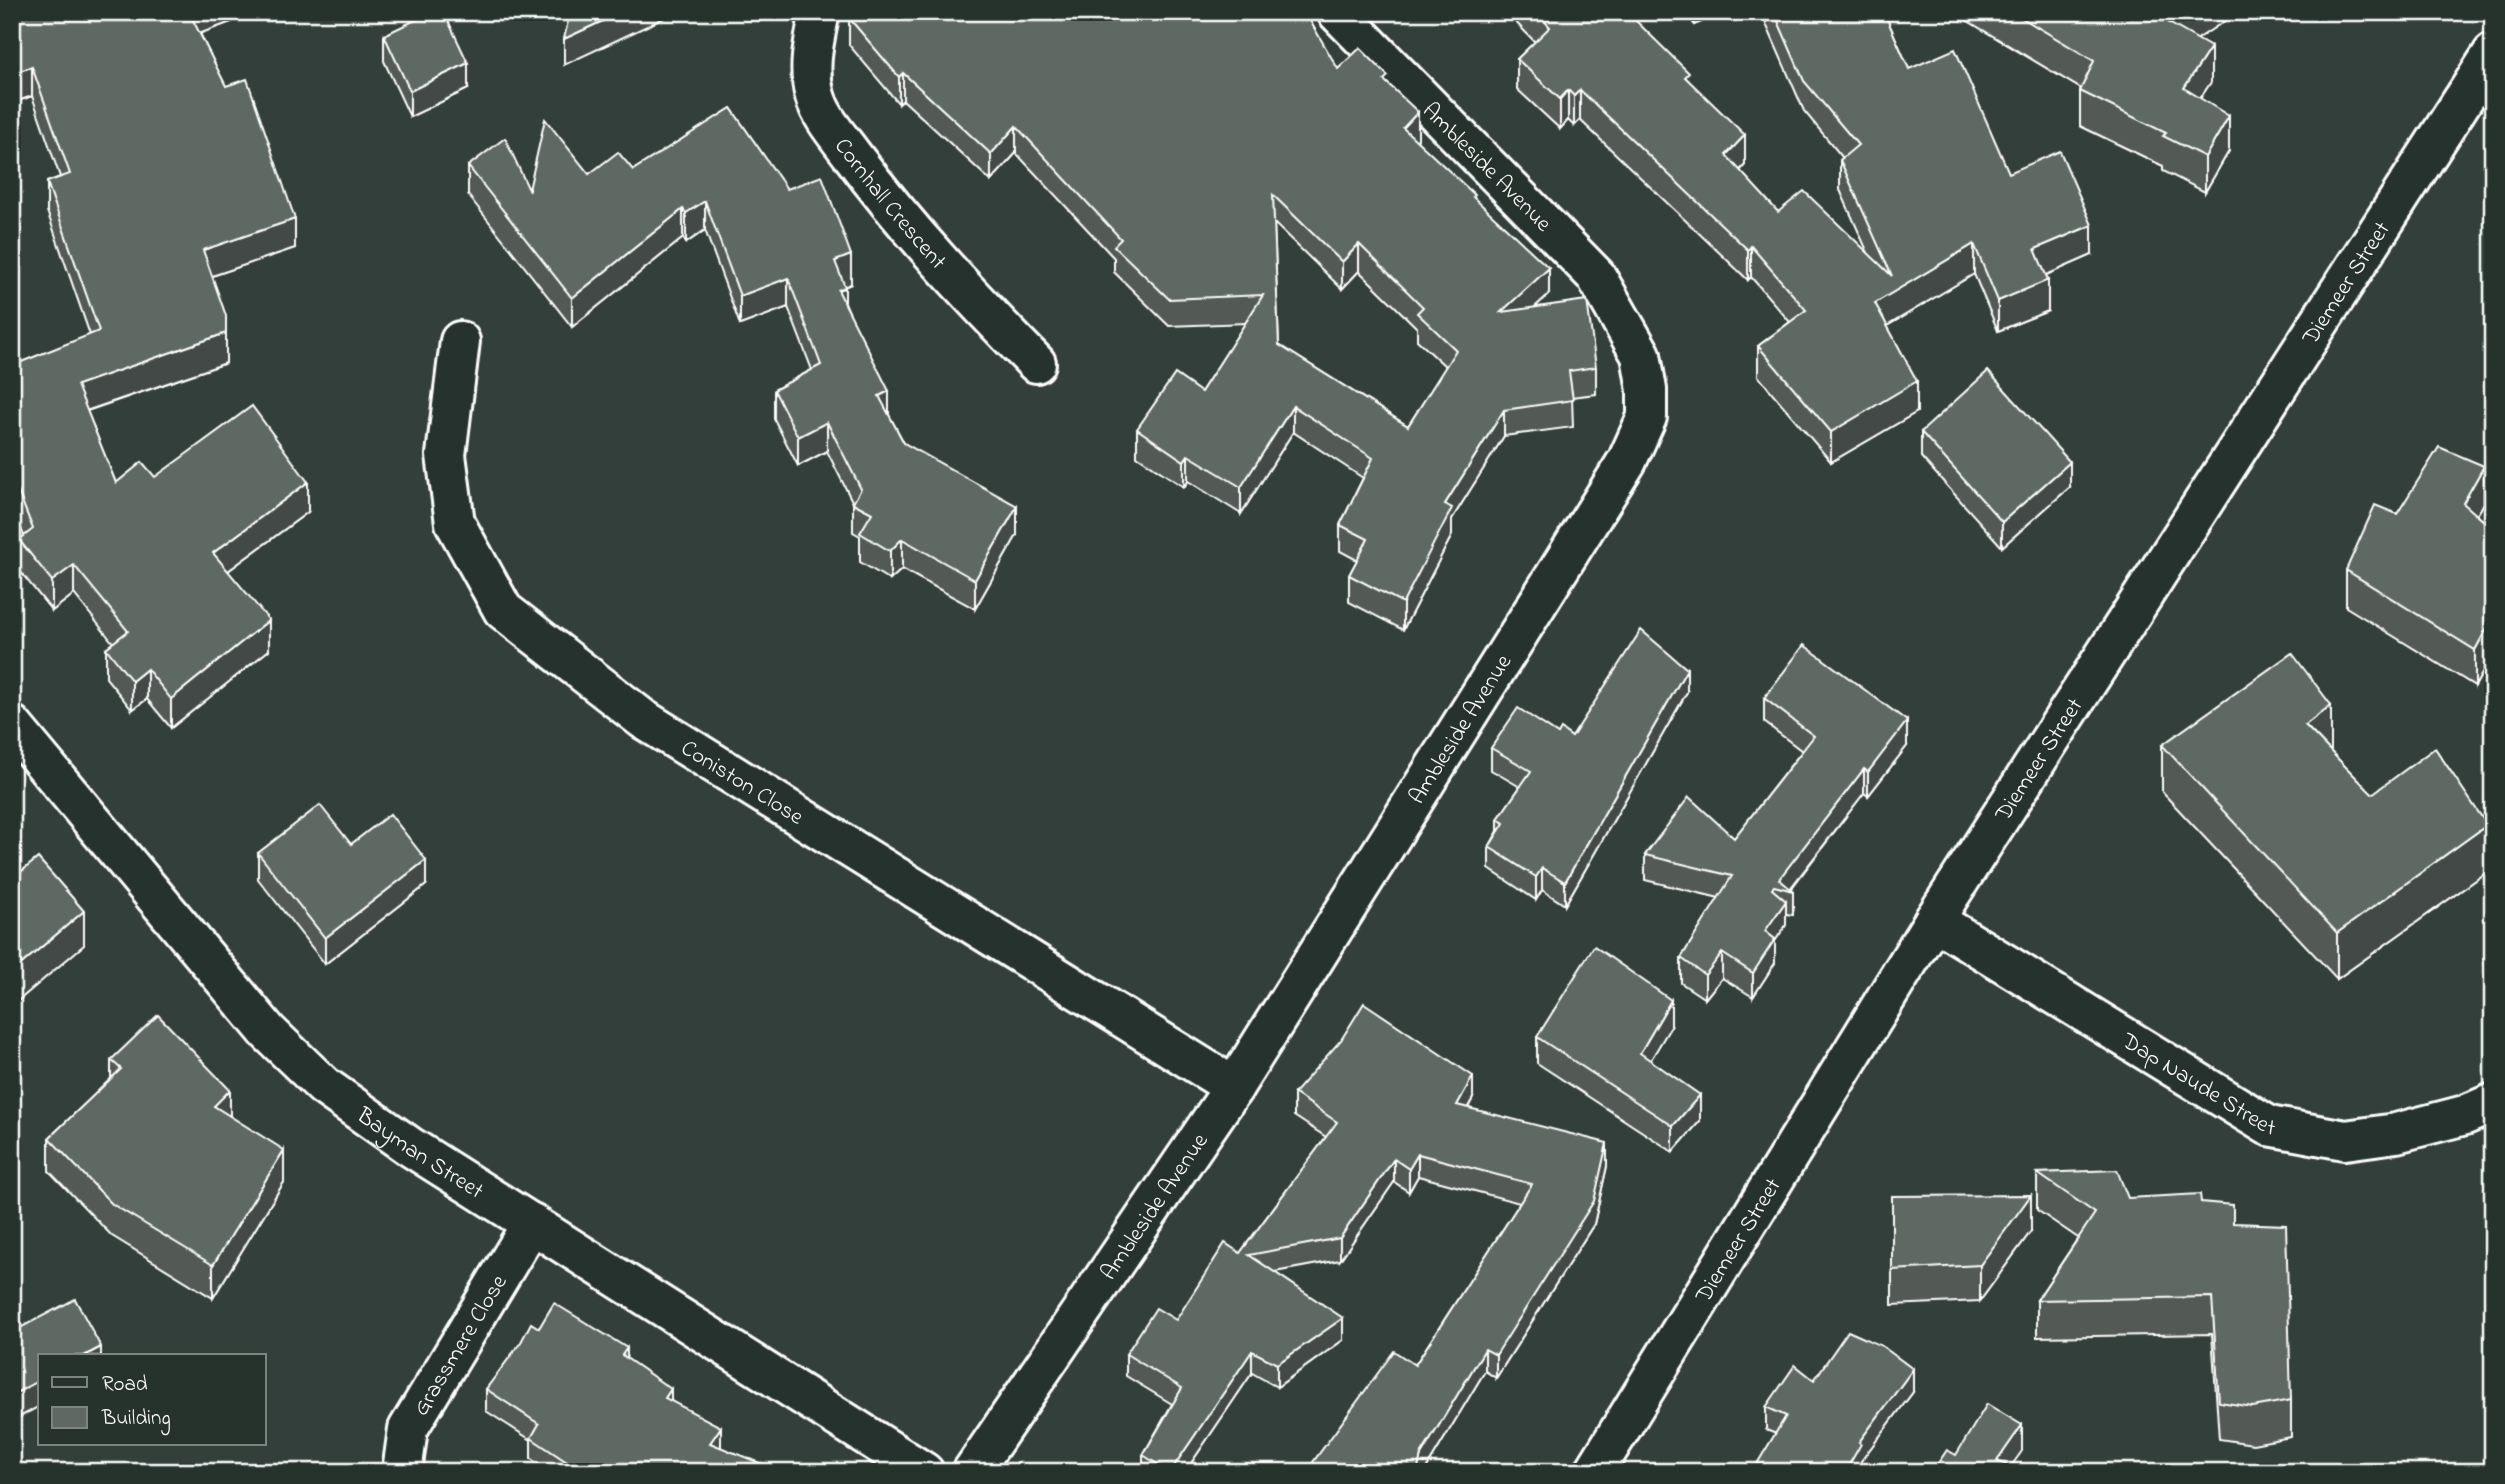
<svg xmlns="http://www.w3.org/2000/svg" width="2505" height="1484" font-family="'Indie Flower',sans-serif">
  <style>
    .lines { fill: none; stroke-linecap: round; stroke-linejoin: round }
    .minor-casing { stroke: #fff; stroke-width: 44 }
    .tertiary-casing { stroke: #fff; stroke-width: 44 }
    .minor { stroke: #26332d; stroke-width: 38 }
    .tertiary { stroke: #26332d; stroke-width: 38 }
    .wall { fill: #525a56; stroke: #fff; stroke-width: 2; fill-rule: evenodd }
    .shaded-wall { fill: #424a46; stroke: #fff; stroke-width: 2 }
    .building { fill: #5f6964; stroke: #fff; stroke-width: 2; fill-rule: evenodd }
    .labels { text-anchor: middle; stroke-width: 5; stroke-linejoin: round; paint-order: stroke }
    .street-label { font-size: 23px; fill: #fff; stroke: #26332d }
  </style>
  <rect width="100%" height="100%" fill="#333f3a"/>
  <filter id="ink" filterUnits="userSpaceOnUse"><feTurbulence type="fractalNoise" baseFrequency=".0143" numOctaves="2"/><feDisplacementMap in="SourceGraphic" scale="14" xChannelSelector="R" yChannelSelector="G"/><feConvolveMatrix kernelMatrix="1 2 1 2 8 2 1 2 1" color-interpolation-filters="sRGB"/></filter>
  <g filter="url(#ink)">
    <g class="lines">
      <g class="minor-casing">
        <g id="minor">
          <path id="s1" d="M 820,12 C 814,41 807,68 815,96 C 821,118 839,137 852,155 C 907,229 971,297 1036,363"/>
          <path id="s2" d="M 460,341 L 446,455 L 455,523 L 503,610 L 643,719 L 1234,1087"/>
          <path id="s3" d="M 12,725 L 268,1032 L 324,1086 L 409,1146 L 924,1472"/>
          <path id="s4" d="M 1934,920 L 2269,1126 L 2345,1140 L 2396,1133 L 2465,1115 L 2493,1103"/>
          <path id="s5" d="M 402,1472 L 408,1429 L 532,1223"/>
          <path id="s6" d="M 972,1472 L 1234,1087 L 1627,461 L 1647,417 L 1647,390 L 1641,355 L 1596,276 L 1337,12"/>
        </g>
      </g>
      <g class="tertiary-casing">
        <g id="tertiary">
          <path id="s7" d="M 1594,1472 L 1934,920 L 2493,53"/>
        </g>
      </g>
      <use href="#minor" class="minor"/>
      <use href="#tertiary" class="tertiary"/>
    </g>
    <g class="wall">
      <polygon points="12,12 250,12 250,15 200,33 295,248 212,276 226,363 87,411 116,483 155,477 308,512 228,571 269,650 171,728 147,699 132,710 106,678 106,648 113,643 74,594 52,611 19,570 19,540 24,536 12,506 12,344 19,363 90,335 47,211 47,182 60,177 32,96 12,103"/>
      <polygon points="1506,12 1627,12 1689,81 1745,165 1740,171 1778,212 1868,253 1840,190 1840,160 1843,158 1804,111 1766,24 1766,12 1884,12 1909,69 2009,173 2092,255 2046,275 2048,311 1998,331 1974,274 1887,326 1917,412 1831,462 1758,376 1758,346 1790,322 1751,277 1748,280 1580,120 1574,126 1568,120 1560,129 1517,89 1517,59 1535,42"/>
      <polygon points="1689,12 1725,12 1694,25"/>
      <polygon points="1953,12 2238,12 2197,39 2211,82 2200,98 2229,151 2205,192 2163,171 2163,166 2080,126 2080,91 2081,89"/>
      <path d="M 849,18 L 1338,69 L 1388,84 L 1418,139 L 1417,141 L 1475,199 L 1549,294 L 1535,307 L 1596,367 L 1596,394 L 1572,397 L 1573,427 L 1504,436 L 1452,519 L 1452,535 L 1403,630 L 1349,602 L 1349,575 L 1357,560 L 1340,551 L 1340,525 L 1363,478 L 1293,432 L 1241,514 L 1188,481 L 1184,487 L 1137,456 L 1137,429 L 1201,392 L 1246,323 L 1169,326 L 1114,272 L 1114,258 L 1016,153 L 991,181 L 903,100 L 899,104 L 849,45 ZM 1274,223 L 1342,289 L 1359,271 L 1417,328 L 1417,340 L 1446,367 L 1408,426 L 1279,345 Z"/>
      <polygon points="384,35 468,89 410,117 384,61"/>
      <polygon points="731,108 851,284 844,287 845,302 889,415 904,443 1017,535 975,609 902,569 890,580 860,562 860,536 853,532 853,503 827,451 798,466 774,419 774,390 812,370 788,307 740,325 705,230 686,243 683,238 572,327 468,195 468,166 529,190 589,174 633,170"/>
      <polygon points="1921,432 2070,487 2002,547 1921,457"/>
      <polygon points="2484,503 2477,515 2493,529 2493,654 2475,686 2346,607 2346,570 2397,514"/>
      <polygon points="1687,692 1565,905 1542,890 1536,900 1489,869 1489,847 1498,831 1498,819 1520,787 1491,770 1491,748 1558,734 1572,737"/>
      <polygon points="1764,698 1907,746 1868,796 1864,793 1791,889 1793,891 1793,915 1786,914 1786,925 1775,941 1775,963 1753,997 1722,978 1705,999 1681,983 1681,958 1719,898 1645,880 1645,855 1734,838 1802,751 1764,722"/>
      <polygon points="2162,745 2331,752 2372,794 2487,872 2337,979 2162,792"/>
      <polygon points="258,853 426,885 325,964 258,879"/>
      <polygon points="1671,1026 1650,1060 1700,1121 1673,1152 1537,1063 1537,1037"/>
      <polygon points="111,1060 230,1116 284,1182 213,1298 112,1236 49,1171 49,1138 111,1079"/>
      <polygon points="1294,1093 1473,1098 1468,1108 1607,1166 1594,1224 1496,1378 1485,1371 1424,1472 1308,1472 1308,1469 1415,1365 1520,1203 1418,1176 1409,1192 1394,1182 1340,1260 1275,1272 1343,1340 1277,1387 1252,1373 1185,1472 1143,1472 1143,1455 1172,1404 1126,1376 1126,1354 1176,1320 1240,1253 1326,1137 1294,1116"/>
      <polygon points="2037,1173 2128,1198 2201,1202 2233,1223 2291,1400 2291,1437 2253,1444 2219,1439 2212,1334 2037,1337 2037,1300 2078,1238 2037,1210"/>
      <polygon points="1892,1196 2031,1231 1980,1301 1892,1305"/>
      <polygon points="539,1328 627,1359 721,1448 782,1472 550,1472 531,1459 531,1440 486,1411 486,1389"/>
      <polygon points="1814,1380 1913,1392 1861,1461 1861,1466 1766,1430 1766,1407"/>
    </g>
    <g class="shaded-wall">
      <polygon points="188,12 250,12 250,15 188,38"/>
      <polygon points="622,12 677,12 564,65 564,39"/>
      <polygon points="1694,12 1725,12 1694,25"/>
      <polygon points="2185,12 2238,12 2169,58 2169,23"/>
      <polygon points="2211,47 2211,82 2184,123 2184,88"/>
      <polygon points="468,63 468,89 410,117 410,91"/>
      <polygon points="32,67 32,96 12,103 12,73"/>
      <polygon points="903,73 903,100 899,104 899,77"/>
      <polygon points="1568,90 1568,120 1560,129 1560,99"/>
      <polygon points="1580,90 1580,120 1574,126 1574,96"/>
      <polygon points="1418,112 1418,139 1403,154 1403,128"/>
      <polygon points="2229,116 2229,151 2205,192 2205,157"/>
      <polygon points="1016,126 1016,153 991,181 991,154"/>
      <polygon points="1745,135 1745,165 1726,185 1726,155"/>
      <polygon points="705,201 705,230 686,243 686,213"/>
      <polygon points="683,209 683,238 572,327 572,298"/>
      <polygon points="295,219 295,248 203,279 203,250"/>
      <polygon points="2092,225 2092,255 2035,280 2035,249"/>
      <polygon points="1359,244 1359,271 1342,289 1342,262"/>
      <polygon points="1974,244 1974,274 1875,333 1875,303"/>
      <polygon points="1751,246 1751,277 1748,280 1748,250"/>
      <polygon points="851,255 851,284 835,290 835,261"/>
      <polygon points="1549,268 1549,294 1501,338 1501,312"/>
      <polygon points="788,278 788,307 740,325 740,296"/>
      <polygon points="2048,280 2048,311 1998,331 1998,301"/>
      <polygon points="845,287 845,316 838,290"/>
      <polygon points="226,333 226,363 77,414 77,385"/>
      <polygon points="1917,381 1917,412 1831,462 1831,432"/>
      <polygon points="889,391 889,420 879,396"/>
      <polygon points="1293,406 1293,432 1241,514 1241,487"/>
      <polygon points="1504,410 1504,436 1452,519 1452,535 1403,630 1403,603 1445,504"/>
      <polygon points="827,422 827,451 798,466 798,437"/>
      <polygon points="1188,455 1188,481 1184,487 1184,461"/>
      <polygon points="2070,462 2070,487 2002,547 2002,522"/>
      <polygon points="2484,466 2484,503 2463,539 2463,503"/>
      <polygon points="308,482 308,512 213,582 213,553"/>
      <polygon points="1017,506 1017,535 975,609 975,580"/>
      <polygon points="902,539 902,569 890,580 890,551"/>
      <polygon points="74,565 74,594 52,611 52,581"/>
      <polygon points="2493,617 2493,654 2475,686 2475,650"/>
      <polygon points="269,620 269,650 171,728 171,699"/>
      <polygon points="147,669 147,699 132,710 132,681"/>
      <polygon points="1687,669 1687,692 1565,905 1565,882"/>
      <polygon points="2331,705 2331,752 2305,725"/>
      <polygon points="1907,721 1907,746 1868,796 1868,772"/>
      <polygon points="1864,769 1864,793 1789,890 1779,879"/>
      <polygon points="2487,825 2487,872 2337,979 2337,933"/>
      <polygon points="426,860 426,885 325,964 325,938"/>
      <polygon points="1542,868 1542,890 1536,900 1536,877"/>
      <polygon points="1786,901 1786,925 1775,941 1775,963 1753,997 1753,973 1765,931"/>
      <polygon points="84,911 84,945 12,1006 12,972"/>
      <polygon points="1722,953 1722,978 1705,999 1705,975"/>
      <polygon points="1671,1000 1671,1026 1640,1078 1640,1053"/>
      <polygon points="1473,1076 1473,1098 1457,1127 1457,1105"/>
      <polygon points="230,1090 230,1122 214,1106"/>
      <polygon points="1700,1095 1700,1121 1673,1152 1673,1126"/>
      <polygon points="1607,1143 1607,1166 1594,1224 1496,1378 1496,1355"/>
      <polygon points="284,1150 284,1182 213,1298 213,1265"/>
      <polygon points="1418,1154 1418,1176 1409,1192 1409,1169"/>
      <polygon points="1394,1159 1394,1182 1340,1260 1340,1238"/>
      <polygon points="2031,1195 2031,1231 1980,1301 1980,1265"/>
      <polygon points="1343,1318 1343,1340 1277,1387 1277,1364"/>
      <polygon points="101,1347 101,1356 84,1356"/>
      <polygon points="627,1348 627,1369 622,1355"/>
      <polygon points="1485,1349 1485,1371 1424,1472 1417,1472 1421,1455"/>
      <polygon points="1252,1351 1252,1373 1185,1472 1170,1472"/>
      <polygon points="1913,1369 1913,1392 1861,1461 1861,1466 1858,1472 1845,1472 1859,1442"/>
      <polygon points="40,1380 40,1406 12,1421 12,1395"/>
      <polygon points="671,1389 671,1411 665,1398"/>
      <polygon points="2022,1425 2022,1451 2007,1472 1997,1461"/>
      <polygon points="721,1427 721,1449 710,1443"/>
    </g>
    <g class="building">
      <polygon points="12,12 189,12 226,86 247,79 295,219 203,250 226,316 226,333 77,385 116,483 142,462 155,477 252,406 308,482 213,553 269,620 171,699 147,669 132,681 106,648 128,631 74,565 52,581 19,540 33,529 12,476 12,344 19,363 99,331 47,182 70,174 32,67 12,73"/>
      <polygon points="432,12 444,12 468,63 410,91 384,35"/>
      <polygon points="570,12 622,12 564,39"/>
      <path d="M 856,12 L 1305,12 L 1338,69 L 1360,48 L 1388,76 L 1384,80 L 1418,112 L 1403,128 L 1475,195 L 1473,197 L 1549,268 L 1501,312 L 1587,300 L 1596,367 L 1569,371 L 1573,400 L 1504,410 L 1445,504 L 1452,508 L 1403,603 L 1349,575 L 1368,539 L 1340,525 L 1373,458 L 1293,406 L 1241,487 L 1188,455 L 1184,461 L 1137,429 L 1175,374 L 1201,392 L 1263,295 L 1169,299 L 1114,246 L 1121,239 L 1016,126 L 991,154 L 903,73 L 899,77 L 849,18 ZM 1273,195 L 1342,262 L 1359,244 L 1423,307 L 1417,313 L 1456,350 L 1408,426 L 1279,345 Z"/>
      <polygon points="1536,12 1627,12 1689,73 1685,77 1745,135 1726,155 1778,212 1804,191 1892,276 1840,160 1858,145 1804,81 1774,12 1884,12 1909,69 1955,49 2009,173 2060,151 2092,225 2035,249 2048,280 1998,301 1974,244 1875,303 1917,381 1831,432 1758,346 1806,310 1751,246 1748,250 1580,90 1574,96 1568,90 1560,99 1517,59 1550,27"/>
      <polygon points="2012,12 2185,12 2169,23 2211,47 2184,88 2229,116 2205,157 2163,136 2166,133 2080,91 2094,61"/>
      <polygon points="731,108 787,189 822,176 851,255 835,261 845,287 838,290 889,391 879,396 904,443 1017,506 975,580 902,539 890,551 860,533 872,513 853,503 861,489 827,422 798,437 774,390 821,365 788,278 740,296 705,201 686,213 683,209 572,298 468,166 505,138 529,190 545,119 589,174 618,152 633,170"/>
      <polygon points="1988,371 2070,462 2002,522 1921,432"/>
      <polygon points="2439,447 2484,466 2463,503 2493,529 2493,617 2475,650 2346,570 2375,505 2397,514"/>
      <polygon points="1641,630 1687,669 1565,882 1542,868 1536,877 1489,847 1504,823 1498,819 1531,771 1491,748 1518,708 1558,734 1561,729 1572,737"/>
      <polygon points="1804,645 1907,721 1868,772 1864,769 1779,879 1793,891 1774,886 1772,889 1786,901 1765,931 1775,939 1753,973 1722,953 1705,975 1681,958 1732,876 1645,855 1689,797 1734,838 1814,736 1764,698"/>
      <polygon points="2292,653 2331,705 2305,725 2372,794 2435,748 2487,825 2337,933 2162,745"/>
      <polygon points="320,805 351,844 390,814 426,860 325,938 258,853"/>
      <polygon points="38,858 84,911 12,972 12,879"/>
      <polygon points="1594,946 1671,1000 1640,1053 1700,1095 1673,1126 1537,1037"/>
      <polygon points="1364,1003 1473,1076 1457,1105 1607,1143 1594,1201 1496,1355 1485,1349 1421,1455 1417,1472 1313,1472 1308,1469 1394,1351 1415,1365 1532,1184 1418,1154 1409,1169 1394,1159 1340,1238 1249,1255 1343,1318 1277,1364 1252,1351 1170,1472 1143,1455 1182,1388 1126,1354 1156,1308 1176,1320 1225,1243 1240,1253 1337,1122 1294,1093 1341,1040"/>
      <polygon points="158,1015 230,1090 214,1106 284,1150 213,1265 112,1204 49,1138 121,1069 111,1060"/>
      <polygon points="2117,1170 2128,1198 2200,1194 2201,1202 2233,1205 2233,1223 2286,1225 2291,1400 2253,1407 2219,1402 2212,1297 2037,1300 2095,1213 2037,1173"/>
      <polygon points="2031,1195 1980,1265 1892,1270 1892,1196"/>
      <polygon points="75,1299 101,1347 84,1356 40,1356 40,1380 12,1395 12,1332"/>
      <polygon points="554,1303 627,1348 622,1355 671,1389 665,1398 721,1427 710,1443 782,1472 582,1472 531,1438 539,1424 486,1389 521,1342 531,1323 539,1328"/>
      <polygon points="1848,1331 1882,1346 1913,1369 1859,1442 1861,1444 1845,1472 1752,1472 1786,1416 1766,1407 1795,1365 1814,1380"/>
      <polygon points="1987,1404 2022,1425 1997,1461 2023,1472 1932,1472 1947,1450 1956,1455"/>
    </g>
  </g>
  <g class="labels">
    <g class="street-label">
      <text transform="translate(1488 166) rotate(45)" y="8">Ambleside Avenue</text>
      <text dy="8" stroke="none"><textPath href="#s1" startOffset="217">Cornhall Crescent</textPath></text>
      <text dy="8" stroke="none"><textPath href="#s7" startOffset="1407">Diemeer Street</textPath></text>
      <text dy="8" stroke="none"><textPath href="#s6" startOffset="889">Ambleside Avenue</textPath></text>
      <text dy="8" stroke="none"><textPath href="#s7" startOffset="840">Diemeer Street</textPath></text>
      <text dy="8" stroke="none"><textPath href="#s2" startOffset="578">Coniston Close</textPath></text>
      <text dy="8" stroke="none"><textPath href="#s4" startOffset="312">Dap Naude Street</textPath></text>
      <text dy="8" stroke="none"><textPath href="#s3" startOffset="595">Bayman Street</textPath></text>
      <text dy="8" stroke="none"><textPath href="#s6" startOffset="322">Ambleside Avenue</textPath></text>
      <text dy="8" stroke="none"><textPath href="#s7" startOffset="273">Diemeer Street</textPath></text>
      <text dy="8" stroke="none"><textPath href="#s5" startOffset="142">Grassmere Close</textPath></text>
    </g>
  </g>
  <rect width="2505" height="1484" fill="none" stroke="#26332d" stroke-width="42"/>
  <rect x="21" y="21" width="2463" height="1442" fill="none" stroke="#fff" stroke-width="2.5" filter="url(#ink)"/>
  <rect x="38" y="1354" width="228" height="91" fill="#26332d" stroke="#7d8581" stroke-width="2"/>
  <rect x="52" y="1377" width="35" height="10" fill="#26332d" stroke="#7d8581" stroke-width="2"/>
  <text x="102" y="1390" font-size="21" fill="#ffffff">Road</text>
  <rect x="52" y="1407" width="35" height="21" fill="#5f6964" stroke="#7d8581" stroke-width="2"/>
  <text x="102" y="1424" font-size="21" fill="#ffffff">Building</text>
</svg>
